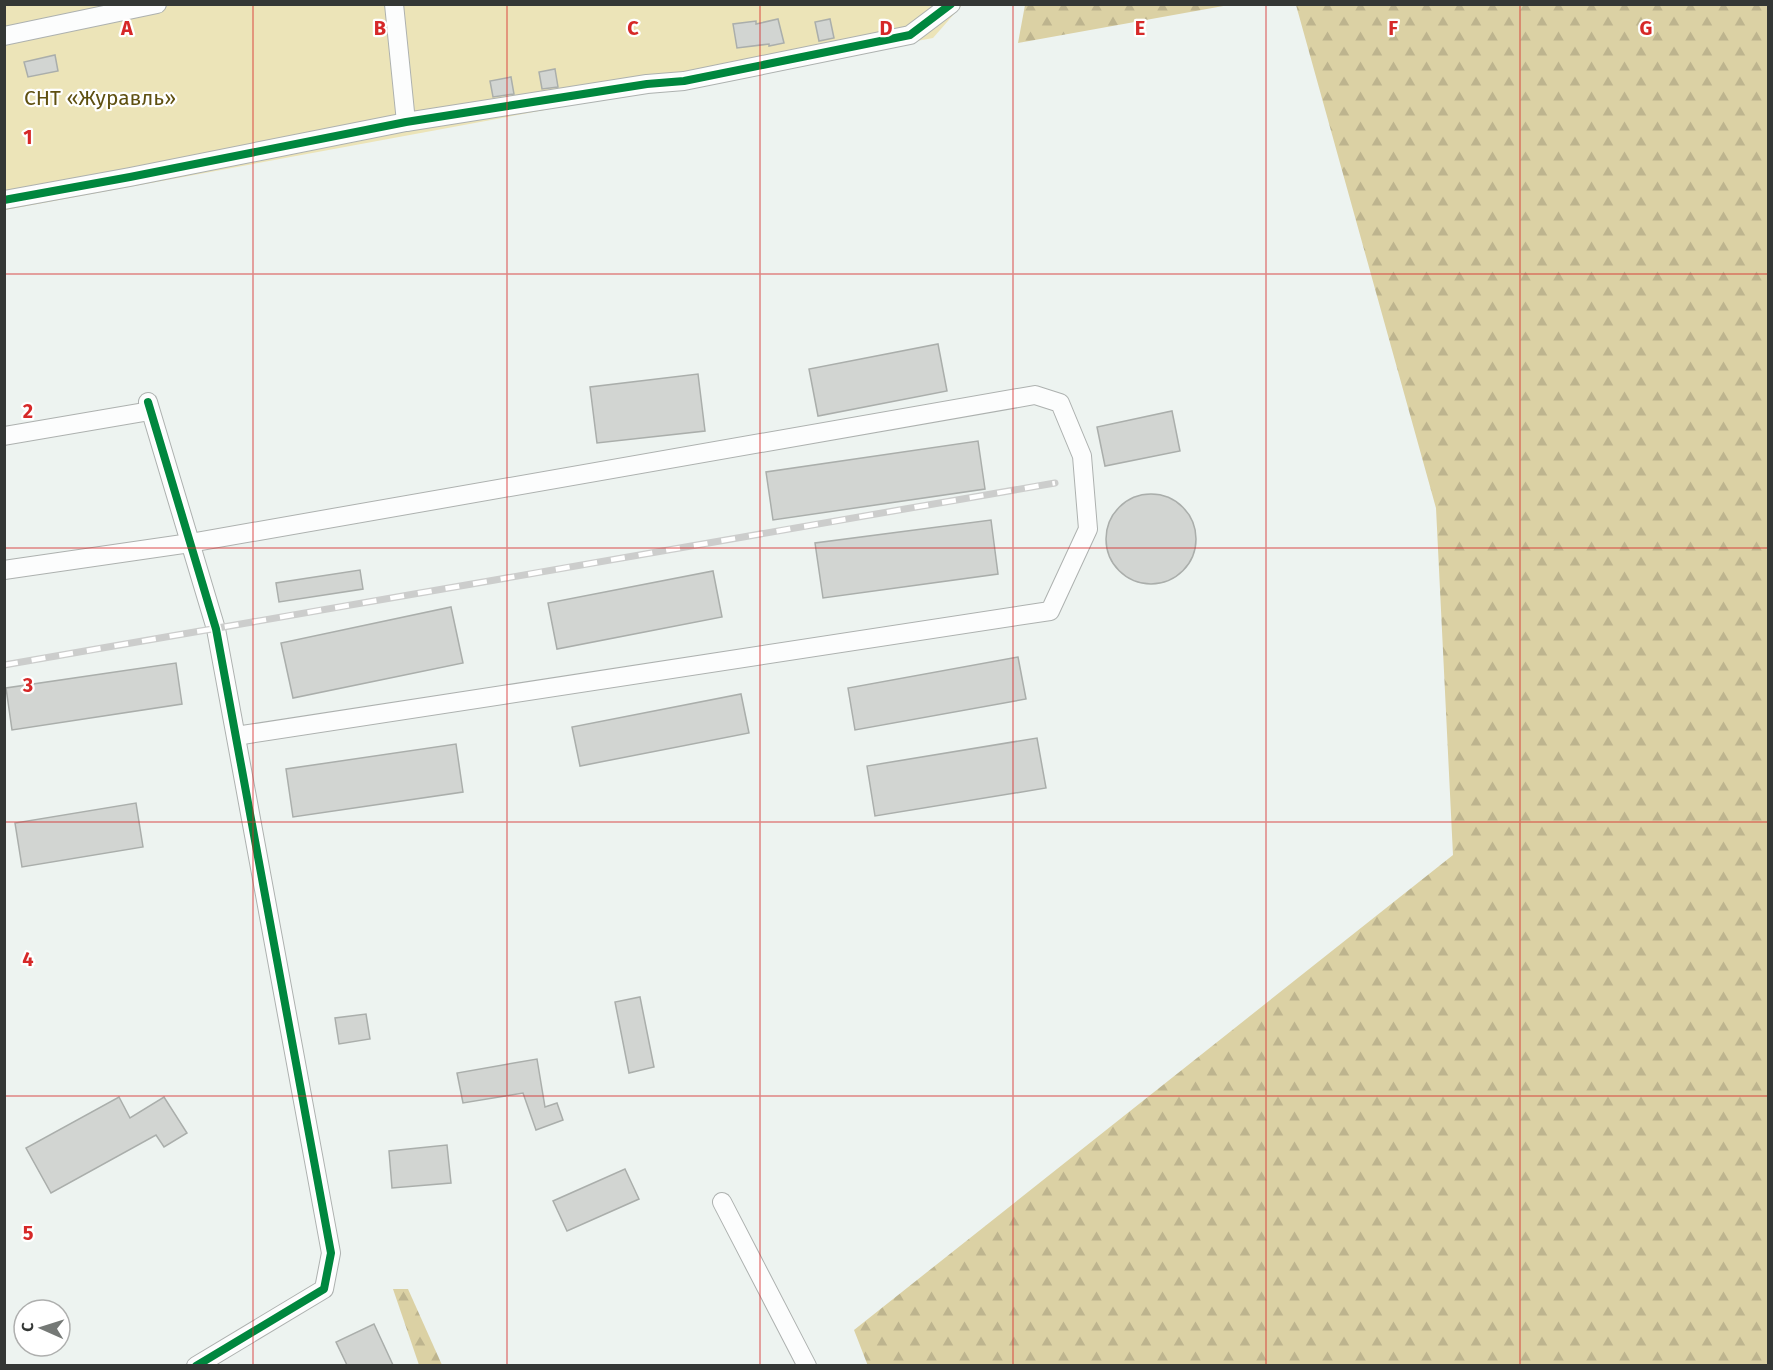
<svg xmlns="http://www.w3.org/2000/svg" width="1773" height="1370" font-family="'Fira Sans',sans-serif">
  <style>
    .forest { fill: url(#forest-firs) }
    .garden { fill: #ece4b8 }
    .building { fill: #d2d5d2; stroke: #aaaeab; stroke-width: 1.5 }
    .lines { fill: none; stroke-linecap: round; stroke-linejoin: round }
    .minor-casing { stroke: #adb1af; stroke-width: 20 }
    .minor { stroke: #fcfdfd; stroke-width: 18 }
    .rail-casing { stroke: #cccdcc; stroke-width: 7 }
    .rail { stroke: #fff; stroke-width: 4.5; stroke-dasharray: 14; stroke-linecap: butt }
    .cycleway-casing { stroke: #fff; stroke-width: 11 }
    .cycleway { stroke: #00873e; stroke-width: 8 }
    .grid { fill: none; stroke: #d62828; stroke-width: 1.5; stroke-opacity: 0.55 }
    .labels { text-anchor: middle; stroke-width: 4.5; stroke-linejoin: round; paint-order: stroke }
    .park-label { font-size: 21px; fill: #5f5011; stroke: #fff }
    .grid-label { font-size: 20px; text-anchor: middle; font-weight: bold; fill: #d62828; stroke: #fff; stroke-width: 4.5; stroke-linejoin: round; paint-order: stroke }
  </style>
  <defs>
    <pattern id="forest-firs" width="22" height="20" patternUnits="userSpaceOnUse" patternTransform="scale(1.5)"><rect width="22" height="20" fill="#dbd1a4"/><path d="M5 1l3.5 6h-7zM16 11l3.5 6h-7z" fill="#bdb48e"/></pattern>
  </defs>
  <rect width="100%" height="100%" fill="#edf3f0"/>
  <g class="forest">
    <polygon points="1025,5 1025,4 1229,5 1018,43"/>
    <polygon points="1296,5 1768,5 1768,1365 868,1366 854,1330 1453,855 1436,508"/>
    <polygon points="393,1289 408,1289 442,1365 419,1365"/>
  </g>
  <polygon class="garden" points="5,5 962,5 933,38 5,210"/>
  <g class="building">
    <polygon points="778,19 784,43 769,46 769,44 737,48 733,24 756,21 756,24"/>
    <polygon points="830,19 834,38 819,41 815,22"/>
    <polygon points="55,55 58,71 28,77 24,62"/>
    <polygon points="555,69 558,87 542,89 539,72"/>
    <polygon points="511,77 514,94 493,97 490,81"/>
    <polygon points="938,344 947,391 818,416 809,369"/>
    <polygon points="698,374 705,431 597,443 590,387"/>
    <polygon points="1172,411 1180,451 1105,466 1097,427"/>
    <polygon points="978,441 985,489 773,520 766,472"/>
    <circle cx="1151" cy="539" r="45"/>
    <polygon points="991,520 998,574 823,598 815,543"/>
    <polygon points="360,570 363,589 279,602 276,583"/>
    <polygon points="713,571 722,617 557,649 548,603"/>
    <polygon points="451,607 463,663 293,698 281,643"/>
    <polygon points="1018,657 1026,699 855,730 848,688"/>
    <polygon points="176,663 182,704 12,730 6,688"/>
    <polygon points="741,694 749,733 580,766 572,727"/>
    <polygon points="1037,738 1046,788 875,816 867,766"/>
    <polygon points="456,744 463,792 293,817 286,769"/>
    <polygon points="136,803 143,847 22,867 15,823"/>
    <polygon points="640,997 654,1067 629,1073 615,1002"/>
    <polygon points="366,1014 370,1039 339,1044 335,1018"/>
    <polygon points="537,1059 545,1107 557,1103 563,1120 536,1130 523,1093 463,1103 457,1073"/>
    <polygon points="119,1097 130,1118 164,1097 187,1133 164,1147 156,1135 51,1193 26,1148"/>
    <polygon points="447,1145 451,1183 392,1188 389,1151"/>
    <polygon points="625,1169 639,1199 567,1231 553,1201"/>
    <polygon points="374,1324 393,1365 347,1365 336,1342"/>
  </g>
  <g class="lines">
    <g class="minor-casing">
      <g id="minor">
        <polyline points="394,4 406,122"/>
        <polyline points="4,36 157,4"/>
        <polyline points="4,200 130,177 406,122 647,84 684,81 910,35 951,4"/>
        <polyline points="148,402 216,629 331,1253 324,1289 196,1366"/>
        <polyline points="4,436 150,411"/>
        <polyline points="4,570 190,543 1035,395 1060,403 1082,456 1088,529 1050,611 236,736"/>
        <polyline points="722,1202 807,1366"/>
      </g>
    </g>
    <use href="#minor" class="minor"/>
    <g class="rail-casing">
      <polyline id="rail" points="4,665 1055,483"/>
    </g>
    <use href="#rail" class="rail"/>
    <g class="cycleway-casing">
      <g id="cycleway">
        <polyline points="4,200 130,177 406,122 647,84 684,81 910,35 951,4"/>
        <polyline points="148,402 216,629 331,1253 324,1289 196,1366"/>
      </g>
    </g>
    <use href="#cycleway" class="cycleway"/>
  </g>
  <path class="grid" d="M 253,4 L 253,1366M 507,4 L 507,1366M 760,4 L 760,1366M 1013,4 L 1013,1366M 1266,4 L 1266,1366M 1520,4 L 1520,1366M 4,274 L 1768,274M 4,548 L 1768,548M 4,822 L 1768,822M 4,1096 L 1768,1096"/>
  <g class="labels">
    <g class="park-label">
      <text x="100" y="105">СНТ «Журавль»</text>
    </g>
  </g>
  <g class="grid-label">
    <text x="127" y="35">A</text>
    <text x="380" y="35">B</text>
    <text x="633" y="35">C</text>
    <text x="886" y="35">D</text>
    <text x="1140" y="35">E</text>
    <text x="1393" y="35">F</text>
    <text x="1646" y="35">G</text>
    <text x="28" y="144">1</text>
    <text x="28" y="418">2</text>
    <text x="28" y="692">3</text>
    <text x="28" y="966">4</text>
    <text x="28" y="1240">5</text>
  </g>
  <rect width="1773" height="1370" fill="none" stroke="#343735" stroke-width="12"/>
  <g transform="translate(42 1328) rotate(273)"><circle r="28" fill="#ffffff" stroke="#aeafae" stroke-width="1.5"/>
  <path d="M0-4.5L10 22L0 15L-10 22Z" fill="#757976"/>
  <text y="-9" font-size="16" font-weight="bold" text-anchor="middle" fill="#343735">С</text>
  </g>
</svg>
